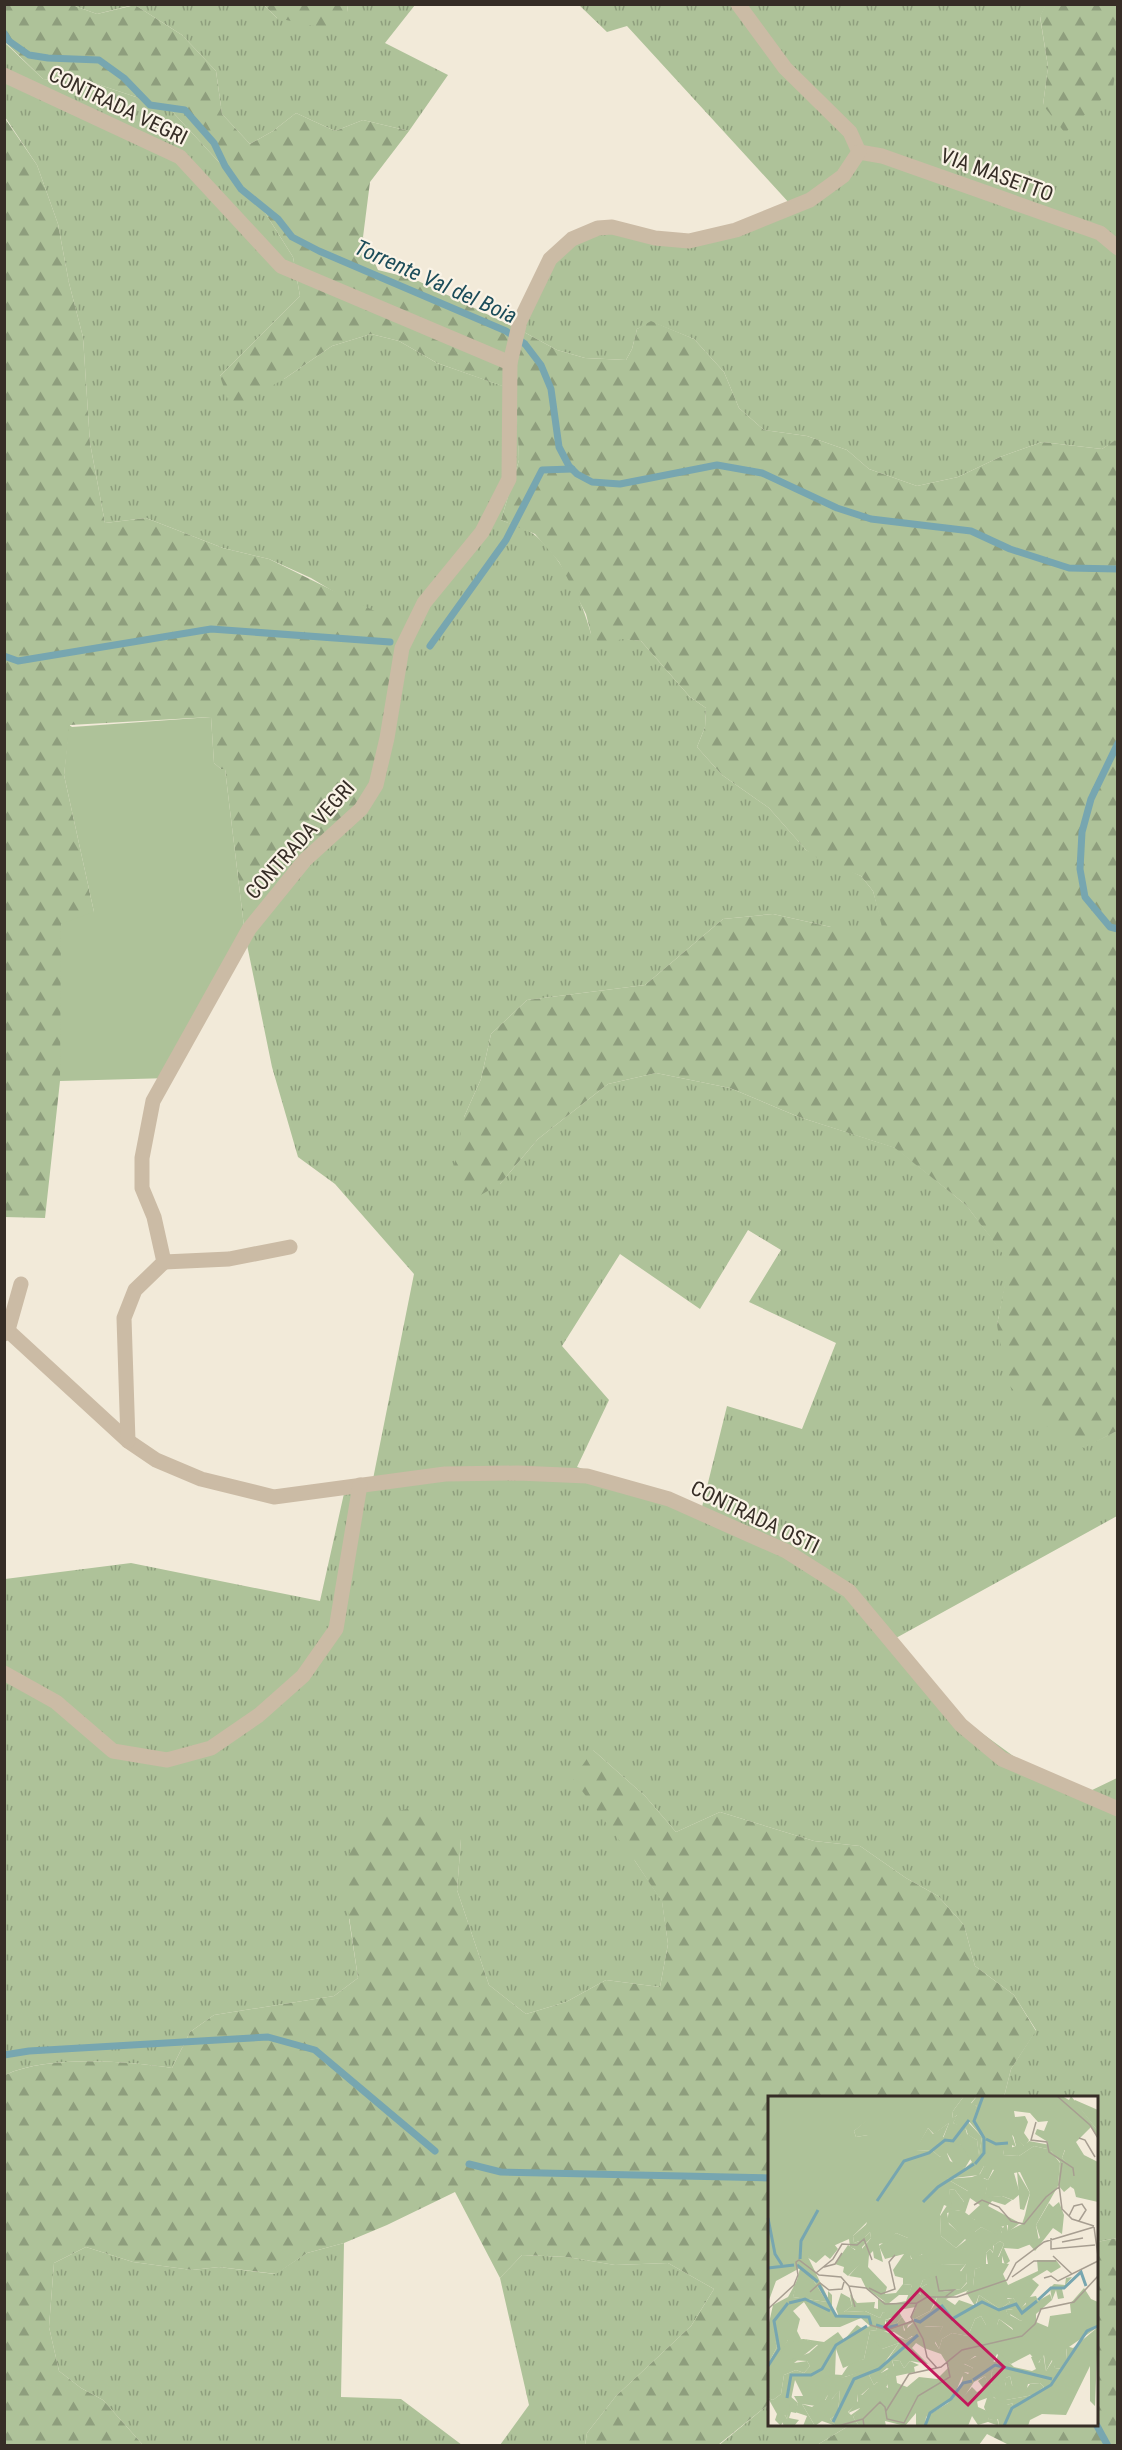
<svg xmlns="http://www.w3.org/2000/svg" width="1122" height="2450" font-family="'Roboto Condensed',sans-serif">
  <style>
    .grass { fill: url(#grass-tufts); fill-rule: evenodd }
    .forest { fill: url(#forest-firs) }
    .green { fill: #aec299 }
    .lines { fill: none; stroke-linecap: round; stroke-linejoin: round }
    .stream { stroke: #77a6b0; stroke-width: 7 }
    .minor { stroke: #cbbba5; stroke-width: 15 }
    .labels { text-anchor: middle; stroke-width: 4.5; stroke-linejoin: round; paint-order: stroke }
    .street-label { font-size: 21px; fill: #362d26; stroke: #faf3e6 }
    .water-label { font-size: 22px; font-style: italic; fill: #1b4c59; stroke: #faf3e6 }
    .inset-river { fill: none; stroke: #77a6b0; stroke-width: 3 }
    .inset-road { fill: none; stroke: #a79e91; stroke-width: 1.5 }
    .view { fill: #c2185b; fill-opacity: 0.15; stroke: #c2185b; stroke-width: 3 }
    .inset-edge { fill: none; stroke: #362d26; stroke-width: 3 }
  </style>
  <defs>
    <pattern id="grass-tufts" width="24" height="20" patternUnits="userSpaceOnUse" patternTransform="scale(1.5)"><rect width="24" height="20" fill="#aec299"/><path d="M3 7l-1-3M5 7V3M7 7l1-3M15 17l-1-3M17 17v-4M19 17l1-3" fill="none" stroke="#8e9e7d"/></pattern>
    <pattern id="forest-firs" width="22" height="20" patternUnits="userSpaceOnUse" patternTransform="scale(1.5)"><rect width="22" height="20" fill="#aec299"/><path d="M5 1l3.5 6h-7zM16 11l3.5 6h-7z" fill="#8e9e7d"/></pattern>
  </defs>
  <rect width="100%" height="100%" fill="#f2ead9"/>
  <g class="grass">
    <polygon points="72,5 133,5 97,14"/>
    <polygon points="135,5 264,5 277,18 348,12 347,5 415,5 385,43 448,75 409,131 363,120 335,131 296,113 273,131 250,144 222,114 216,71 182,35"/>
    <polygon points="579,5 1046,5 1040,17 1048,67 1043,105 1117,62 1117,58 1118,439 1102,449 1042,442 1000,457 958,477 917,486 869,469 847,450 807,436 764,430 739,408 724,372 694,339 652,322 637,329 632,349 626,360 585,358 557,350 522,331 557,251 604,224 680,239 752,223 791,205 627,26 607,32"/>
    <path d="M 4,42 L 43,79 L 94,83 L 169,108 L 264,211 L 293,257 L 300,296 L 220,376 L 284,379 L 332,346 L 371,334 L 399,341 L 437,363 L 517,391 L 519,460 L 501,520 C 512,525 527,528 536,536 C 563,559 582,600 591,634 L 641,641 L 690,697 L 706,708 L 705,727 L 697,747 L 722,775 L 769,808 L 806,850 L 861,876 L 873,891 L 883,927 L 831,927 L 773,914 L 723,919 L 645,985 L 527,1000 L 491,1034 L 481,1079 L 464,1117 L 500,1184 L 538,1139 L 608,1084 L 656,1073 L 730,1088 L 799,1117 L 896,1148 L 966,1205 L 1010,1262 L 997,1325 L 1084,1447 L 1117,1431 L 1117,1516 L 896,1638 L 968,1723 L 1020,1761 L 1088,1792 L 1117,1778 L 1117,2238 L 1097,2242 L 1096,2098 L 1004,2097 L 1011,2069 L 1036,2030 L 1014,1995 L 975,1966 L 964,1925 L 938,1896 L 906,1878 L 860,1846 L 814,1841 L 720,1812 L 676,1832 L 645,1796 L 593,1750 L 635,1861 L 662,1901 L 668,1944 L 660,1987 L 606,1980 L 566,2002 L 526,2014 L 489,1985 L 457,1890 L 461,1839 L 349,1919 L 358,1978 L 334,1996 L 214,2015 L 190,2032 L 172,2068 C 123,2061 49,2055 5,2075 L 5,1579 L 131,1563 L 320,1601 L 345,1489 L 372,1484 L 414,1274 L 335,1184 L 298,1157 L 272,1067 L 245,935 L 341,596 L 311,578 L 269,559 L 223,548 L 146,518 L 105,523 L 90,443 L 83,337 L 69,283 L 58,224 L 37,165 L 5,117 ZM 748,1230 L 781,1250 L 749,1302 L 836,1343 L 802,1429 L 727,1406 L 702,1507 L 577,1467 L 609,1400 L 562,1346 L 620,1254 L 700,1309 Z"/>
    <polygon points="344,2243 341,2397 401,2399 462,2445 143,2445 103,2400 81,2388 59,2371 49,2327 54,2263 86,2247 133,2262 192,2270 219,2267 275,2274 307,2253"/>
    <polygon points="522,2255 567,2257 615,2265 668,2263 714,2289 691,2326 616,2396 587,2433 585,2445 500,2445 529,2405 500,2278"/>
    <polygon points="769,2404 770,2424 850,2425 817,2445 718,2446"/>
  </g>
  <g class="forest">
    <polygon points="1046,4 1117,5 1117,58 1113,89 1065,133 1043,105 1048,67 1040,16"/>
    <polygon points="4,5 72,5 97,14 135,5 182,35 216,71 222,114 250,144 273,131 296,113 335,131 363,120 409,131 370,182 363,237 378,270 414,279 522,331 557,350 585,358 626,360 632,349 637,329 651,321 694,339 724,372 739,408 764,430 807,436 847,450 869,469 917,486 958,477 1000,457 1042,442 1102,449 1117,439 1117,1431 1084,1448 1046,1426 1008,1384 997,1325 1009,1262 966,1205 895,1148 799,1117 730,1088 656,1073 608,1084 538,1139 500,1184 477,1197 452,1176 464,1117 481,1079 491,1034 527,1000 645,985 723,919 773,914 831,927 882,927 873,891 861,876 822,861 806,850 769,808 722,775 697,747 705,727 706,708 690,697 641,641 621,639 604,648 591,634 586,614 559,562 535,534 501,520 519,460 516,391 437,363 399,341 371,334 332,346 284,379 231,409 220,376 300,296 293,257 264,211 169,108 94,83 43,79 5,42"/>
    <polygon points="264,5 347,5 348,12 343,28 314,26 277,18"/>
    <polygon points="4,117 37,165 58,224 69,283 83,337 90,443 105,523 146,518 223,548 269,559 411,629 386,775 309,859 245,935 225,769 221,769 214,763 211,717 70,725 64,775 94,912 60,1081 45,1218 4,1217"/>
    <path d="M 593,1750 L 645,1796 L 676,1832 L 720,1812 L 814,1841 L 860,1846 L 906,1878 L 938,1896 L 964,1925 L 975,1966 L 1014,1995 L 1036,2031 L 1011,2069 L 1004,2097 L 770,2098 L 769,2404 L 718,2445 L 585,2445 L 587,2433 L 616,2396 L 691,2326 L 714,2289 L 668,2263 L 615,2265 L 567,2257 L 522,2255 L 500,2278 L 455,2192 L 387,2225 L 344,2243 L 307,2253 L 276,2274 L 219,2267 L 192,2270 L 133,2262 L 86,2247 L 54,2263 L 49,2327 L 59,2371 L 81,2388 L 103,2400 L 143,2445 L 5,2445 L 5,2075 C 50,2055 123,2061 172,2068 L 190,2032 L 214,2015 L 334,1996 L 358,1978 L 343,1876 L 351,1849 L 377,1817 L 425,1804 L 461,1839 L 457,1890 L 489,1985 L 526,2014 L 566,2002 L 606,1980 L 660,1987 L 668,1944 L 662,1902 L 635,1861 L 573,1779 Z"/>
    <polygon points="1117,2238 1117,2445 1009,2445 987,2434 979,2445 817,2445 850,2425 1096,2424 1097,2242"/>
  </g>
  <polygon class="green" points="211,717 214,763 221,769 225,769 245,935 170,1078 60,1081 61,924 94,912 64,775 69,725 72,727"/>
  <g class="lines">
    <g class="stream">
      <polyline points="4,33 9,41 29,55 48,58 99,60 124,78 150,105 185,110 214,143 225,166 241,189 278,219 292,237 319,251 506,331 525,344 541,365 551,389 559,447 569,466 577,474 592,482 620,484 717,465 762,473 837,508 871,519 971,531 1010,549 1069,568 1118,569"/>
      <polyline points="430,646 506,540 542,470 572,469"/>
      <polyline points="4,656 18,661 211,629 390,642"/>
      <polyline points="1118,743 1091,799 1082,832 1080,869 1085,897 1110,927 1118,929"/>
      <polyline points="4,2055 29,2051 268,2037 315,2050 435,2151"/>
      <polyline points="469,2164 501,2172 770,2178"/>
      <polyline points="1096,2424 1108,2446"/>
    </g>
    <g class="minor">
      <polyline points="738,4 785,68 850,132 859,152"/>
      <polyline points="4,75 180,157 281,266 510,363"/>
      <polyline points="859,152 882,156 1100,233 1118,248"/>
      <polyline points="164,1262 229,1259 290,1247"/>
      <polyline points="4,1327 128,1441 156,1460 201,1479 274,1497 445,1474 518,1473 587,1476 669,1499 786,1551 849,1591 961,1725 1002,1759 1118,1809"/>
      <polyline points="4,1334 8,1330 21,1284"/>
      <polyline points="128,1441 124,1318 135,1290 164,1262 154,1217 142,1188 142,1158 153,1101 249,929 305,860 361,809 376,785 387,738 402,648 424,603 482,532 509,479 510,363 520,321 550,259 572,239 598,228 612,227 655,238 689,241 736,230 810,200 843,176 859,152"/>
      <polyline points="4,1673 56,1702 113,1751 167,1760 211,1748 259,1715 303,1676 336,1629 360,1485"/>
    </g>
  </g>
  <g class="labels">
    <g class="street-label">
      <text transform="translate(118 106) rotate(26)" y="7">CONTRADA VEGRI</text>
      <text transform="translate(997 175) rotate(20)" y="7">VIA MASETTO</text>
      <text transform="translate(300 840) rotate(-48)" y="7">CONTRADA VEGRI</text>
      <text transform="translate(755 1517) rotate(26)" y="7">CONTRADA OSTI</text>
    </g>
    <g class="water-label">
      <text transform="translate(436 281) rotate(24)" y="8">Torrente Val del Boia</text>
    </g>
  </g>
  <g transform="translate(768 2096)">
    <rect width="330" height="330" fill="#f2ead9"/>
    <path d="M 196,0 L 209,0 L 203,7 L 209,10 L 200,26 L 214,41 L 211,60 L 209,44 L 200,39 L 198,33 L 185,27 L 189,19 L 184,23 L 185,15 ZM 307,4 L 330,14 L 330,35 L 306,5 ZM 100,23 L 100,39 L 88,41 L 86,35 ZM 181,27 L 175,41 L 194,49 L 203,62 L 197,72 L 187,70 L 179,57 L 172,61 L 165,55 L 147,54 L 160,32 L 165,38 ZM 245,38 L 256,50 L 261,45 L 282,49 L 279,53 L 266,50 L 251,60 L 235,59 L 236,54 L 248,50 ZM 297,53 L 294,62 L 300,68 L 302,91 L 296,96 L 290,89 L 292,66 L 282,54 ZM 216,70 L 226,71 L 220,84 L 216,82 L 211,89 L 219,91 L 217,101 L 234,100 L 244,104 L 237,109 L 224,105 L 220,110 L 252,127 L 240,136 L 240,129 L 232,131 L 234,138 L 230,140 L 213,131 L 207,136 L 207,124 L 200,120 L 212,109 L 202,102 L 197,117 L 191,114 L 179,117 L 181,128 L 198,142 L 188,152 L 173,140 L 172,120 L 182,105 L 181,93 L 187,94 L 196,106 L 200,95 L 179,83 L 204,81 L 212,78 ZM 249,75 L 262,97 L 256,114 L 252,113 ZM 291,106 L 296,119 L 294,138 L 285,132 L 267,155 L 261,148 L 272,142 L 268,129 L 281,107 L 285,111 ZM 101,126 L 97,141 L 102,136 L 103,142 L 94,151 L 94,166 L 80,180 L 75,176 L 76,171 L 67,168 L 80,149 L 87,154 L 91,145 L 86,147 L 85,140 ZM 128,137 L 140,142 L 143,163 L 155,158 L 175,169 L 198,168 L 192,175 L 198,177 L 199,186 L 193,193 L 174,196 L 162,183 L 155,184 L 150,196 L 153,199 L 152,192 L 159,188 L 169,201 L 162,215 L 146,223 L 143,222 L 148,211 L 130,214 L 134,221 L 129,227 L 119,229 L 117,224 L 126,222 L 115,216 L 112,222 L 97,215 L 76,216 L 84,210 L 82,198 L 89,207 L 107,206 L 106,212 L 110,213 L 110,203 L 123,208 L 138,205 L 144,189 L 135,188 L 135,182 L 127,180 L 125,174 L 136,158 L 117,163 L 111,150 ZM 232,145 L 236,148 L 230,161 L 234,160 L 234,167 L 241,168 L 235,178 L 240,189 L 270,175 L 269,164 L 288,164 L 293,171 L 283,177 L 279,174 L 264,183 L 271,189 L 253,213 L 245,202 L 239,202 L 242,206 L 232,213 L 211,199 L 207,210 L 198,196 L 205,190 L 207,173 L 220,168 L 218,157 L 222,153 L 225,157 L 226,149 ZM 66,148 L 70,153 L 62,163 L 57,159 L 48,167 L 39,161 ZM 32,172 L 44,182 L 59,206 L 25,201 ZM 316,192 L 323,203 L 330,206 L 330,231 L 298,253 L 299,263 L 294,273 L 287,272 L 284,264 L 278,275 L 276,259 L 270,267 L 262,258 L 243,268 L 229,258 L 225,266 L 207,260 L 196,268 L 205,272 L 202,277 L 196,276 L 186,300 L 158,321 L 157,330 L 148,330 L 148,317 L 137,330 L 117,325 L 118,330 L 91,330 L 85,321 L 92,312 L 80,317 L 90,305 L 90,297 L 94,299 L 101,292 L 101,279 L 106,289 L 109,286 L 120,292 L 118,278 L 113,277 L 126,270 L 124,264 L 132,265 L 136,272 L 142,265 L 151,269 L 146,271 L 147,276 L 128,280 L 129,287 L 139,291 L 151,281 L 169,283 L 181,271 L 173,258 L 156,252 L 144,240 L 138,244 L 126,236 L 113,235 L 114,253 L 131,247 L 114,270 L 66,284 L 55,282 L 60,278 L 74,279 L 82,267 L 96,263 L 102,235 L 109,234 L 108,229 L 118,232 L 135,229 L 136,235 L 146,226 L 158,231 L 175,230 L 167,247 L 171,253 L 174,243 L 184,237 L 200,240 L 207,223 L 213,220 L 218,229 L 229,229 L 231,223 L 245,234 L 238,214 L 246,213 L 242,219 L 253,225 L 263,209 L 282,198 L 284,204 L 268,218 L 268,226 L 280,231 L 282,220 L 303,217 L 302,208 ZM 3,227 L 9,251 L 0,268 L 0,228 ZM 36,243 L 50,248 L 26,267 L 39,265 L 42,270 L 36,277 L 28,274 L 16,279 L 13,298 L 5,304 L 0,302 L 0,280 L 9,259 L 20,244 ZM 224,274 L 230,286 L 231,275 L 235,275 L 238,290 L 238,282 L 242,280 L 244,289 L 255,297 L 262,288 L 272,287 L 276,291 L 265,299 L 238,304 L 239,309 L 245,307 L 236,330 L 231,330 L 230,323 L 221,324 L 216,311 L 219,302 L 208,306 L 195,301 L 204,291 L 209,296 L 216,293 L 210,285 L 217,280 L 226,302 L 233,303 L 223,287 ZM 72,293 L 70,318 L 62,323 L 68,330 L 54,325 L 47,330 L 34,308 L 44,311 L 60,299 L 57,304 L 64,303 ZM 22,300 L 30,307 L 28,317 L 23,316 L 21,322 L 31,324 L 26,330 L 16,330 L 13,324 L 17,319 L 19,323 Z" fill="#aec299"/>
    <path d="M 0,0 L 196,0 L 185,15 L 184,22 L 190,19 L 185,27 L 197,31 L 199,38 L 209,44 L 211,59 L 214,41 L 199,23 L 209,10 L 203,8 L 209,0 L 294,0 L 301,4 L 303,0 L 330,35 L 330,43 L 323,31 L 308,46 L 316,59 L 330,66 L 330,106 L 308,101 L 306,93 L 300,89 L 300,69 L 294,62 L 297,54 L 283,55 L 292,67 L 290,90 L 268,129 L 271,145 L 250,153 L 236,152 L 242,165 L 237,169 L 234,160 L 230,163 L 236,148 L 232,145 L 225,150 L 226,157 L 222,153 L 218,157 L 218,168 L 224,168 L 207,173 L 205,190 L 211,190 L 178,203 L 187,209 L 191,204 L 208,210 L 211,199 L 232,213 L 242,206 L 239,203 L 245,202 L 253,212 L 258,208 L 256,202 L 268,200 L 270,205 L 253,225 L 242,218 L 245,213 L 238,214 L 247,234 L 231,223 L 229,229 L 218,229 L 213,220 L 207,223 L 200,240 L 184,237 L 174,243 L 171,253 L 167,245 L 175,230 L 150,231 L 146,226 L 140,229 L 138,236 L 135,229 L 118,232 L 108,229 L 109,234 L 102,235 L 96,263 L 75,272 L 68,253 L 67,279 L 56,282 L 77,281 L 118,266 L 131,247 L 114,253 L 105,243 L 106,238 L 113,237 L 111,233 L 138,244 L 151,237 L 156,252 L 148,247 L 144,252 L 160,268 L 142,265 L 136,272 L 132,265 L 124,264 L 127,276 L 119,272 L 113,277 L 118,277 L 121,286 L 115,297 L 115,291 L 109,286 L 106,289 L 101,279 L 101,292 L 93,299 L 90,298 L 89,308 L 80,316 L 83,319 L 93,312 L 85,321 L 91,330 L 68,330 L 62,323 L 70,318 L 72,294 L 62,305 L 57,305 L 60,299 L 48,310 L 34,308 L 47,330 L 35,330 L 39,320 L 27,316 L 30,307 L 26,300 L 35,300 L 27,284 L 19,323 L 17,319 L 13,330 L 7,324 L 9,318 L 0,302 L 5,304 L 13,298 L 16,279 L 28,274 L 36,277 L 42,270 L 39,265 L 22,264 L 41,257 L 50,249 L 36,243 L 56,246 L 70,236 L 76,244 L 89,229 L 95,233 L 102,230 L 93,222 L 72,231 L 52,231 L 36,206 L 25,215 L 32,223 L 29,235 L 33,243 L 30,246 L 20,244 L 0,280 L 0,268 L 9,251 L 1,227 L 5,209 L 20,201 L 32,179 L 25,201 L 59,206 L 44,182 L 32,172 L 8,185 L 0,207 ZM 246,15 L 262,17 L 270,26 L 280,25 L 276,35 L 269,33 L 267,38 L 280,46 L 279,53 L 266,50 L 251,60 L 235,59 L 236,54 L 244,55 L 244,49 L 248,51 L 244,39 L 257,51 L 261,44 L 256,37 L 260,26 L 257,20 L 247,21 ZM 100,24 L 100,39 L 88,41 L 86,35 ZM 181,27 L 174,45 L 193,49 L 204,66 L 197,72 L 182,65 L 178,55 L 172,61 L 165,55 L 148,54 L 160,32 L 166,38 ZM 216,70 L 226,74 L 220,84 L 212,81 L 210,91 L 219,91 L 216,102 L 234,100 L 245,104 L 252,98 L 246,77 L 252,76 L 262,97 L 257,119 L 254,128 L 240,135 L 238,126 L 235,132 L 228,125 L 234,137 L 229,133 L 230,139 L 213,131 L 207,136 L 207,124 L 194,114 L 181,115 L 179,125 L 198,144 L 188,152 L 173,140 L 172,119 L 176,109 L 184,112 L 181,93 L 187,94 L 197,107 L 203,97 L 179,83 L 211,79 ZM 99,126 L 95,138 L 97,141 L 102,136 L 103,142 L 93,154 L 93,166 L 81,180 L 93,182 L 98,192 L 120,208 L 131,199 L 141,199 L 144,189 L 135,188 L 128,197 L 117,198 L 119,191 L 100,171 L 101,159 L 105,155 L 106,162 L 115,166 L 111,148 L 120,146 L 128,137 L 140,142 L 139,153 L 145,165 L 154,158 L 164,167 L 175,169 L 198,168 L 192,177 L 198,177 L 199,187 L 193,193 L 175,196 L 163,181 L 155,184 L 150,196 L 155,199 L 152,192 L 159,188 L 159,196 L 169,201 L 167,208 L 162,215 L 138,227 L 134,221 L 129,227 L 117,228 L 117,224 L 128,220 L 115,216 L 112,222 L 97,215 L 76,216 L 84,210 L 82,202 L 73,197 L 68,213 L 71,221 L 64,212 L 64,199 L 60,195 L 60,202 L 40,161 L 81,143 L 82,151 L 89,154 L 92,145 L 86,147 L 85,140 ZM 304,181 L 294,193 L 296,202 L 290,203 L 288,194 L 284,204 L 282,192 L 286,188 L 297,189 L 298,182 ZM 330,231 L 327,310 L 322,305 L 322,270 L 298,319 L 274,318 L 262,324 L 260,330 L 236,330 L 245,307 L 236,310 L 238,304 L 265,299 L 276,291 L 272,287 L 260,288 L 257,300 L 245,292 L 242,280 L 238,282 L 243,290 L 239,292 L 233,274 L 230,290 L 224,274 L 223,287 L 234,299 L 234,307 L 224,300 L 217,280 L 206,286 L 196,301 L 209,305 L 210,311 L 219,315 L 221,324 L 229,322 L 231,330 L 220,326 L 210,329 L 204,320 L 200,330 L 157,330 L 159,320 L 180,307 L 192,291 L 195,282 L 192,274 L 200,278 L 205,272 L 195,267 L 211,259 L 227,266 L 231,257 L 246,271 L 264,275 L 268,273 L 263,261 L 267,260 L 271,267 L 275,257 L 278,275 L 285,264 L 287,272 L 293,273 L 299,263 L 298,250 L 305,252 Z" fill="#aec299" fill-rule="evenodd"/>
    <path class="inset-river" d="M 218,43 L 228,48 L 240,47M 207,68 L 216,57 L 216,42 L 206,25 L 215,0M 109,105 L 136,65 L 161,57 L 177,44 L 185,45 L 201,24M 155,106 L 170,91 L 206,68M 0,122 L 7,158 L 14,169M 32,163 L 33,145 L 50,114M 29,169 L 50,186M 0,172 L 26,169M 51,189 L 68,220 L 101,221 L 103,229M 270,204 L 283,192 L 296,192 L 313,176 L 318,190M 21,207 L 37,203 L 62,215M 146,224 L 152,226 L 174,210 L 184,223 L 214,206 L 231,214 L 248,208 L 254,217 L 269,205M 108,229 L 118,232 L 130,229M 0,270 L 11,253 L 6,225 L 20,207M 205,284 L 227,269 L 284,283M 19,302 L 23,279 L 43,279 L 54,273 L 68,249 L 99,230M 65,326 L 86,283 L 111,273 L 150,239M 157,330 L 162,317 L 183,303 L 195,287 L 204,285M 236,330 L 244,312 L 283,289 L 319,235 L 330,230"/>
    <path class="inset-road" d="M 289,0 L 322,29 L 330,42M 268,26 L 263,44 L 279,46 L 281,56 L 305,72 L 306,80M 311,42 L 317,44 L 327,61M 294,67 L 291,89 L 294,113 L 304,123 L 326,130M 206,109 L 214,104 L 231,111 L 243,125 L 256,128 L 278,101 L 291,91M 301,120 L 306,110 L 314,108 L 318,114 L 311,125M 326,131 L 330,160M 283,142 L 283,153 L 327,149M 294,146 L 315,142M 285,160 L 304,178M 56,171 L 67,168 L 74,157M 48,177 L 65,163 L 74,148 L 89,149 L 96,143 L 104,164M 168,180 L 171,195 L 186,194 L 177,201M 244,181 L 266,165 L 288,165M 276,182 L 283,180 L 290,185 L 330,165M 81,190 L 87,211M 101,192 L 113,198 L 127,193 L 121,166 L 127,159M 42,196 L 52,187 L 61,194 L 74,193 L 76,186M 149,207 L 159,201 L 189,201 L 239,184 L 248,167 L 276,146 L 326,131M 149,207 L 143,221 L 155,243 L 159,261 L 169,272M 0,213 L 26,189 L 30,179 L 28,166 L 31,164 L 51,179 L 73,181 L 81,190 L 98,192 L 117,208 L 149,207M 102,229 L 119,234 L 145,225M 118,315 L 141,278 L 173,271 L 194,254 L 254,240 L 267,228 L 273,213 L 306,206 L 330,180M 70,330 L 95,323M 96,330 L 95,323 L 112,306 L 117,311 L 119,323 L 136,327 L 150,300 L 182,281 L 179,266"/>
    <path class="view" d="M 152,193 L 236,271 L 200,309 L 117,231 Z"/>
    <rect width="330" height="330" class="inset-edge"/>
  </g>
  <rect width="1122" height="2450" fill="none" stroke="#362d26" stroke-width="12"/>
</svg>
